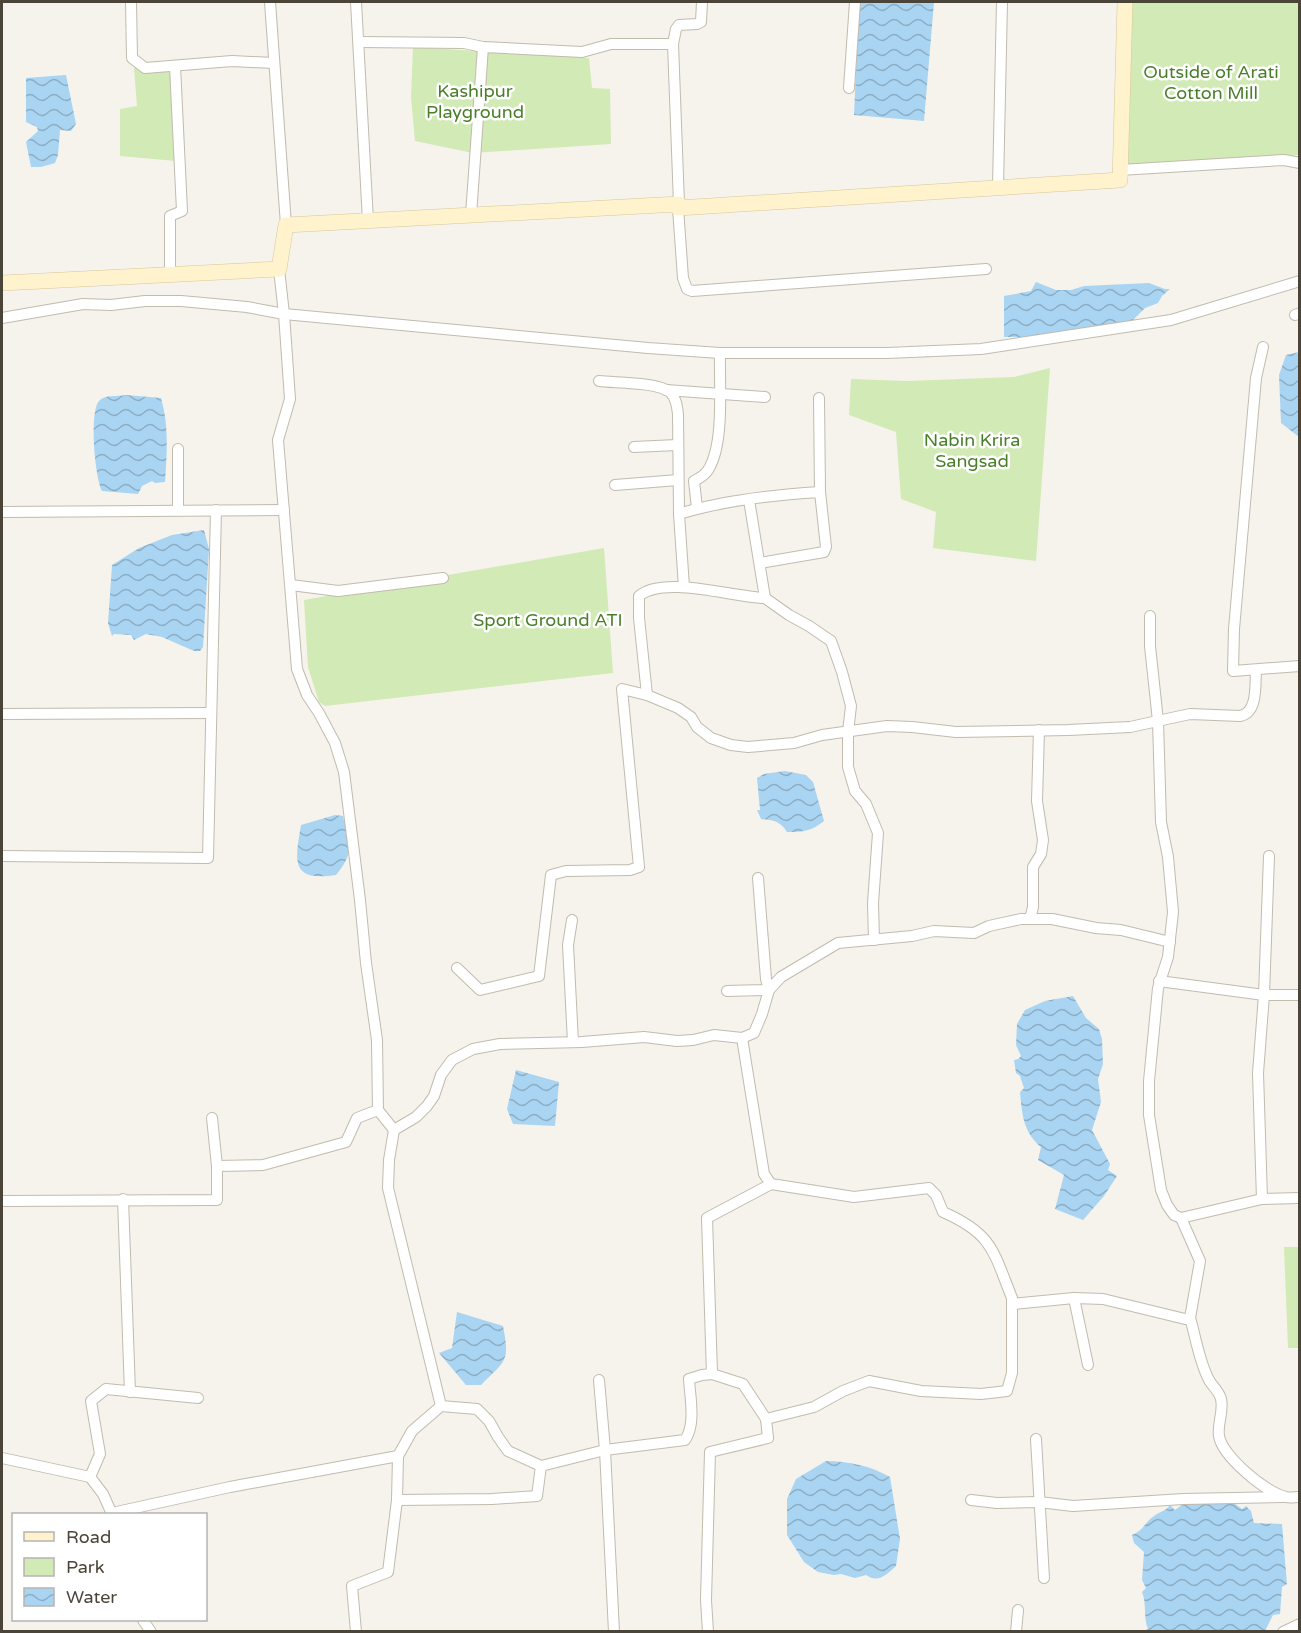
<svg xmlns="http://www.w3.org/2000/svg" width="1301" height="1633" font-family="'Varela Round',sans-serif">
  <style>
    .park { fill: #d2eab5 }
    .water { fill: url(#water-waves) }
    .lines { fill: none; stroke-linecap: round; stroke-linejoin: round }
    .street-casing { stroke: #c2bbae; stroke-width: 12 }
    .secondary-casing { stroke: #d6c79b; stroke-width: 16 }
    .street { stroke: #fff; stroke-width: 10 }
    .secondary { stroke: #fff3cd; stroke-width: 15 }
    .labels { text-anchor: middle; stroke-width: 5; stroke-linejoin: round; paint-order: stroke }
    .park-label { font-size: 18px; fill: #4a7f2a; stroke: #fff }
  </style>
  <defs>
    <pattern id="water-waves" width="16" height="10" patternUnits="userSpaceOnUse" patternTransform="scale(1.5)"><rect width="16" height="10" fill="#a9d4f2"/><path d="M0 5q4-4 8 0t8 0" fill="none" stroke="#8caec5"/></pattern>
  </defs>
  <rect width="100%" height="100%" fill="#f6f3ec"/>
  <g class="park">
    <polygon points="1132,2 1299,2 1299,155 1126,173"/>
    <polygon points="413,47 589,58 592,88 610,89 611,144 473,153 415,141 411,97"/>
    <polygon points="173,66 176,161 120,156 120,109 137,106 134,68"/>
    <polygon points="1050,368 1036,561 933,548 936,512 901,499 896,432 849,415 851,379 907,381 1014,377"/>
    <polygon points="604,548 613,673 325,706 319,702 308,667 304,600"/>
    <polygon points="1284,1247 1299,1247 1299,1348 1288,1348"/>
  </g>
  <g class="water">
    <polygon points="859,2 934,2 924,121 854,115"/>
    <polygon points="66,75 76,124 71,131 60,130 58,155 55,163 41,167 31,167 26,142 38,131 37,127 26,122 26,78"/>
    <polygon points="1036,282 1056,290 1071,290 1084,286 1149,283 1165,289 1170,289 1162,296 1158,303 1145,308 1132,321 1050,334 1022,337 1004,337 1004,296 1031,291"/>
    <polygon points="1299,352 1300,352 1299,437 1281,423 1279,375 1286,355"/>
    <path d="M 126,395 L 161,398 C 169,425 167,454 165,482 L 155,483 L 152,481 L 142,486 L 138,494 L 102,491 C 95,477 89,413 99,401 C 105,394 117,397 126,395 Z"/>
    <polygon points="204,530 209,549 203,647 200,651 194,651 162,637 146,634 134,640 131,635 114,634 112,636 108,623 112,565 139,548 172,535"/>
    <path d="M 785,771 L 806,775 L 813,782 L 824,821 C 812,831 803,832 787,832 C 780,821 773,820 761,819 L 757,810 L 760,810 L 757,778 L 764,774 Z"/>
    <path d="M 335,815 L 343,816 C 349,844 356,851 336,875 C 290,882 295,861 301,825 Z"/>
    <path d="M 1073,996 L 1086,1018 L 1099,1029 L 1102,1039 L 1103,1064 L 1098,1079 L 1101,1102 L 1092,1130 L 1110,1164 L 1108,1170 L 1117,1176 L 1104,1196 L 1083,1220 L 1055,1209 L 1064,1175 L 1038,1160 L 1041,1147 C 1023,1132 1022,1114 1020,1092 L 1024,1088 L 1020,1076 L 1016,1073 L 1014,1060 L 1018,1059 L 1021,1056 L 1016,1045 L 1017,1024 L 1025,1010 L 1045,1001 Z"/>
    <polygon points="516,1070 559,1082 555,1126 513,1124 507,1109"/>
    <path d="M 457,1312 L 503,1326 C 510,1362 506,1360 481,1385 L 466,1385 L 439,1353 L 452,1348 Z"/>
    <path d="M 826,1461 C 848,1461 871,1466 890,1477 L 900,1539 L 896,1566 C 887,1574 878,1584 866,1575 L 855,1578 L 841,1574 L 834,1575 L 818,1572 L 804,1562 L 787,1535 L 787,1499 L 796,1479 Z"/>
    <path d="M 1234,1503 L 1242,1509 L 1246,1506 L 1251,1511 L 1254,1523 L 1282,1524 L 1287,1584 L 1282,1587 L 1280,1614 L 1273,1615 L 1265,1631 L 1143,1631 L 1148,1629 C 1143,1617 1147,1604 1142,1592 L 1146,1588 L 1142,1580 L 1144,1552 L 1134,1543 L 1132,1535 C 1144,1530 1144,1523 1154,1516 C 1160,1511 1165,1512 1170,1505 L 1175,1510 L 1183,1504 Z"/>
  </g>
  <g class="lines">
    <g class="street-casing">
      <g id="street">
        <polyline points="131,2 132,58 145,68 232,61 274,63"/>
        <polyline points="270,2 286,225"/>
        <polyline points="356,2 368,221"/>
        <polyline points="359,42 464,43 483,47 582,52 611,44 673,44 679,204"/>
        <polyline points="673,44 676,29 679,25 697,24 701,22 702,2"/>
        <polyline points="849,88 855,2"/>
        <polyline points="1120,170 1284,160 1300,163"/>
        <polyline points="998,186 1002,2"/>
        <polyline points="678,208 683,278 687,289 692,291 986,269"/>
        <polyline points="471,215 483,47"/>
        <polyline points="279,269 284,314 648,348 720,353 887,353 981,349 1171,320 1300,281"/>
        <polyline points="170,274 170,216 182,211 175,66"/>
        <polyline points="1295,315 1300,313"/>
        <polyline points="2,318 83,304 111,305 145,301 181,301 247,307 284,314 290,399 278,440 297,669 307,695 319,713 335,743 344,772 360,900 366,963 377,1040 378,1110"/>
        <polyline points="1263,347 1256,378 1234,629 1233,671 1300,666"/>
        <path d="M 599,381 C 616,383 657,382 670,392 C 676,398 677,406 678,414 L 679,514 C 724,500 773,495 820,492 L 826,547 L 824,552 L 760,563"/>
        <polyline points="666,390 765,397"/>
        <polyline points="819,398 820,492"/>
        <polyline points="634,447 677,445"/>
        <polyline points="178,449 178,510"/>
        <polyline points="615,485 678,480"/>
        <polyline points="749,500 765,598 789,615 809,626 831,641 842,672 851,706 848,732 848,767 855,791 866,804 878,833 873,903 874,940"/>
        <path d="M 697,508 L 694,481 C 700,478 705,475 708,470 C 725,444 719,384 720,353"/>
        <polyline points="2,512 284,510"/>
        <polyline points="679,514 684,587"/>
        <polyline points="291,585 338,591 443,578"/>
        <polyline points="1150,616 1150,646 1158,721 1161,822 1168,857 1173,912 1168,957 1158,988 1149,1081 1149,1115 1161,1190 1167,1205 1174,1215 1181,1218 1262,1199 1300,1198"/>
        <path d="M 647,695 L 639,618 L 639,596 C 664,575 732,597 765,598"/>
        <polyline points="2,714 211,713"/>
        <polyline points="2,856 208,858 216,510"/>
        <polyline points="1030,919 1033,907 1033,867 1041,854 1043,840 1037,801 1039,730"/>
        <polyline points="572,920 568,945 573,1042"/>
        <path d="M 457,968 L 480,990 L 539,976 L 551,875 L 566,871 L 630,870 L 639,867 L 622,689 L 647,695 L 678,708 L 691,717 L 697,727 L 711,738 L 731,745 L 748,747 L 794,743 L 822,735 L 887,726 L 912,727 L 956,732 L 1068,730 L 1130,727 L 1190,714 L 1240,716 C 1258,713 1255,685 1256,670"/>
        <polyline points="1159,981 1264,995 1300,995"/>
        <polyline points="727,991 769,990 766,979 758,878"/>
        <path d="M 742,1038 L 764,1174 L 771,1184 L 854,1197 L 929,1188 L 936,1195 L 943,1212 C 993,1234 993,1251 1012,1298 L 1012,1304 L 1074,1298 L 1103,1299 L 1185,1319 L 1190,1318 C 1196,1338 1199,1361 1209,1380 C 1213,1387 1219,1391 1221,1399 C 1224,1411 1217,1424 1219,1436 C 1222,1456 1266,1493 1286,1497 C 1290,1498 1295,1497 1300,1497"/>
        <polyline points="212,1118 217,1166"/>
        <polyline points="123,1199 130,1392"/>
        <polyline points="1262,1199 1258,1073 1264,995 1269,856"/>
        <polyline points="2,1201 217,1200 217,1166 263,1165 346,1142 357,1118 378,1110 394,1130"/>
        <polyline points="1181,1218 1200,1261 1190,1318"/>
        <polyline points="1074,1298 1088,1365"/>
        <polyline points="712,1374 743,1384 766,1419 814,1407 843,1391 869,1381 921,1391 981,1394 1007,1391 1012,1373 1012,1304"/>
        <polyline points="599,1380 605,1450 614,1632"/>
        <polyline points="441,1406 388,1188 389,1160 394,1130 416,1117 427,1106 434,1096 441,1075 452,1060 473,1049 500,1044 582,1042 644,1037 677,1041 693,1040 714,1035 742,1038 754,1033 762,1014 769,990 781,977 838,943 912,936 934,931 974,933 989,926 1021,919 1052,919 1096,928 1121,930 1170,942"/>
        <polyline points="1036,1439 1044,1578"/>
        <polyline points="2,1458 90,1477 103,1494 112,1514"/>
        <polyline points="90,1477 100,1454 91,1401 106,1389 198,1398"/>
        <polyline points="397,1500 492,1499 537,1496 541,1466"/>
        <polyline points="971,1500 997,1503 1039,1502 1073,1506 1183,1499 1282,1497"/>
        <polyline points="112,1513 230,1487 398,1456"/>
        <polyline points="143,1620 151,1632"/>
        <path d="M 356,1632 L 352,1586 L 388,1572 L 397,1500 L 398,1456 L 412,1431 L 441,1406 L 477,1409 L 489,1421 L 498,1437 L 508,1451 L 541,1466 L 605,1450 L 685,1440 C 696,1425 690,1397 689,1379 L 702,1375 L 712,1374 L 707,1218 L 771,1184"/>
        <polyline points="708,1632 706,1600 710,1452 768,1438 766,1419"/>
        <polyline points="1016,1632 1018,1610"/>
        <polyline points="1283,1632 1300,1624"/>
      </g>
    </g>
    <g class="secondary-casing">
      <polyline id="secondary" points="2,283 279,269 286,225 679,204 678,208 1120,180 1125,2"/>
    </g>
    <use href="#street" class="street"/>
    <use href="#secondary" class="secondary"/>
  </g>
  <g class="labels">
    <g class="park-label">
      <text x="1211" y="78">Outside of Arati<tspan x="1211" dy="21">Cotton Mill</tspan></text>
      <text x="475" y="97">Kashipur<tspan x="475" dy="21">Playground</tspan></text>
      <text x="972" y="446">Nabin Krira<tspan x="972" dy="21">Sangsad</tspan></text>
      <text x="548" y="626">Sport Ground ATI</text>
    </g>
  </g>
  <rect width="1301" height="1633" fill="none" stroke="#4b4439" stroke-width="6"/>
  <rect x="12" y="1513" width="195" height="108" fill="#ffffff" stroke="#b7b4b0" stroke-width="1.5"/>
  <rect x="24" y="1532" width="30" height="9" fill="#fff3cd" stroke="#b7b4b0" stroke-width="1.5"/>
  <text x="66" y="1543" font-size="18" fill="#4b4439">Road</text>
  <rect x="24" y="1558" width="30" height="18" fill="#d2eab5" stroke="#b7b4b0" stroke-width="1.5"/>
  <text x="66" y="1573" font-size="18" fill="#4b4439">Park</text>
  <rect x="24" y="1588" width="30" height="18" fill="url(#water-waves)" stroke="#b7b4b0" stroke-width="1.5"/>
  <text x="66" y="1603" font-size="18" fill="#4b4439">Water</text>
</svg>
